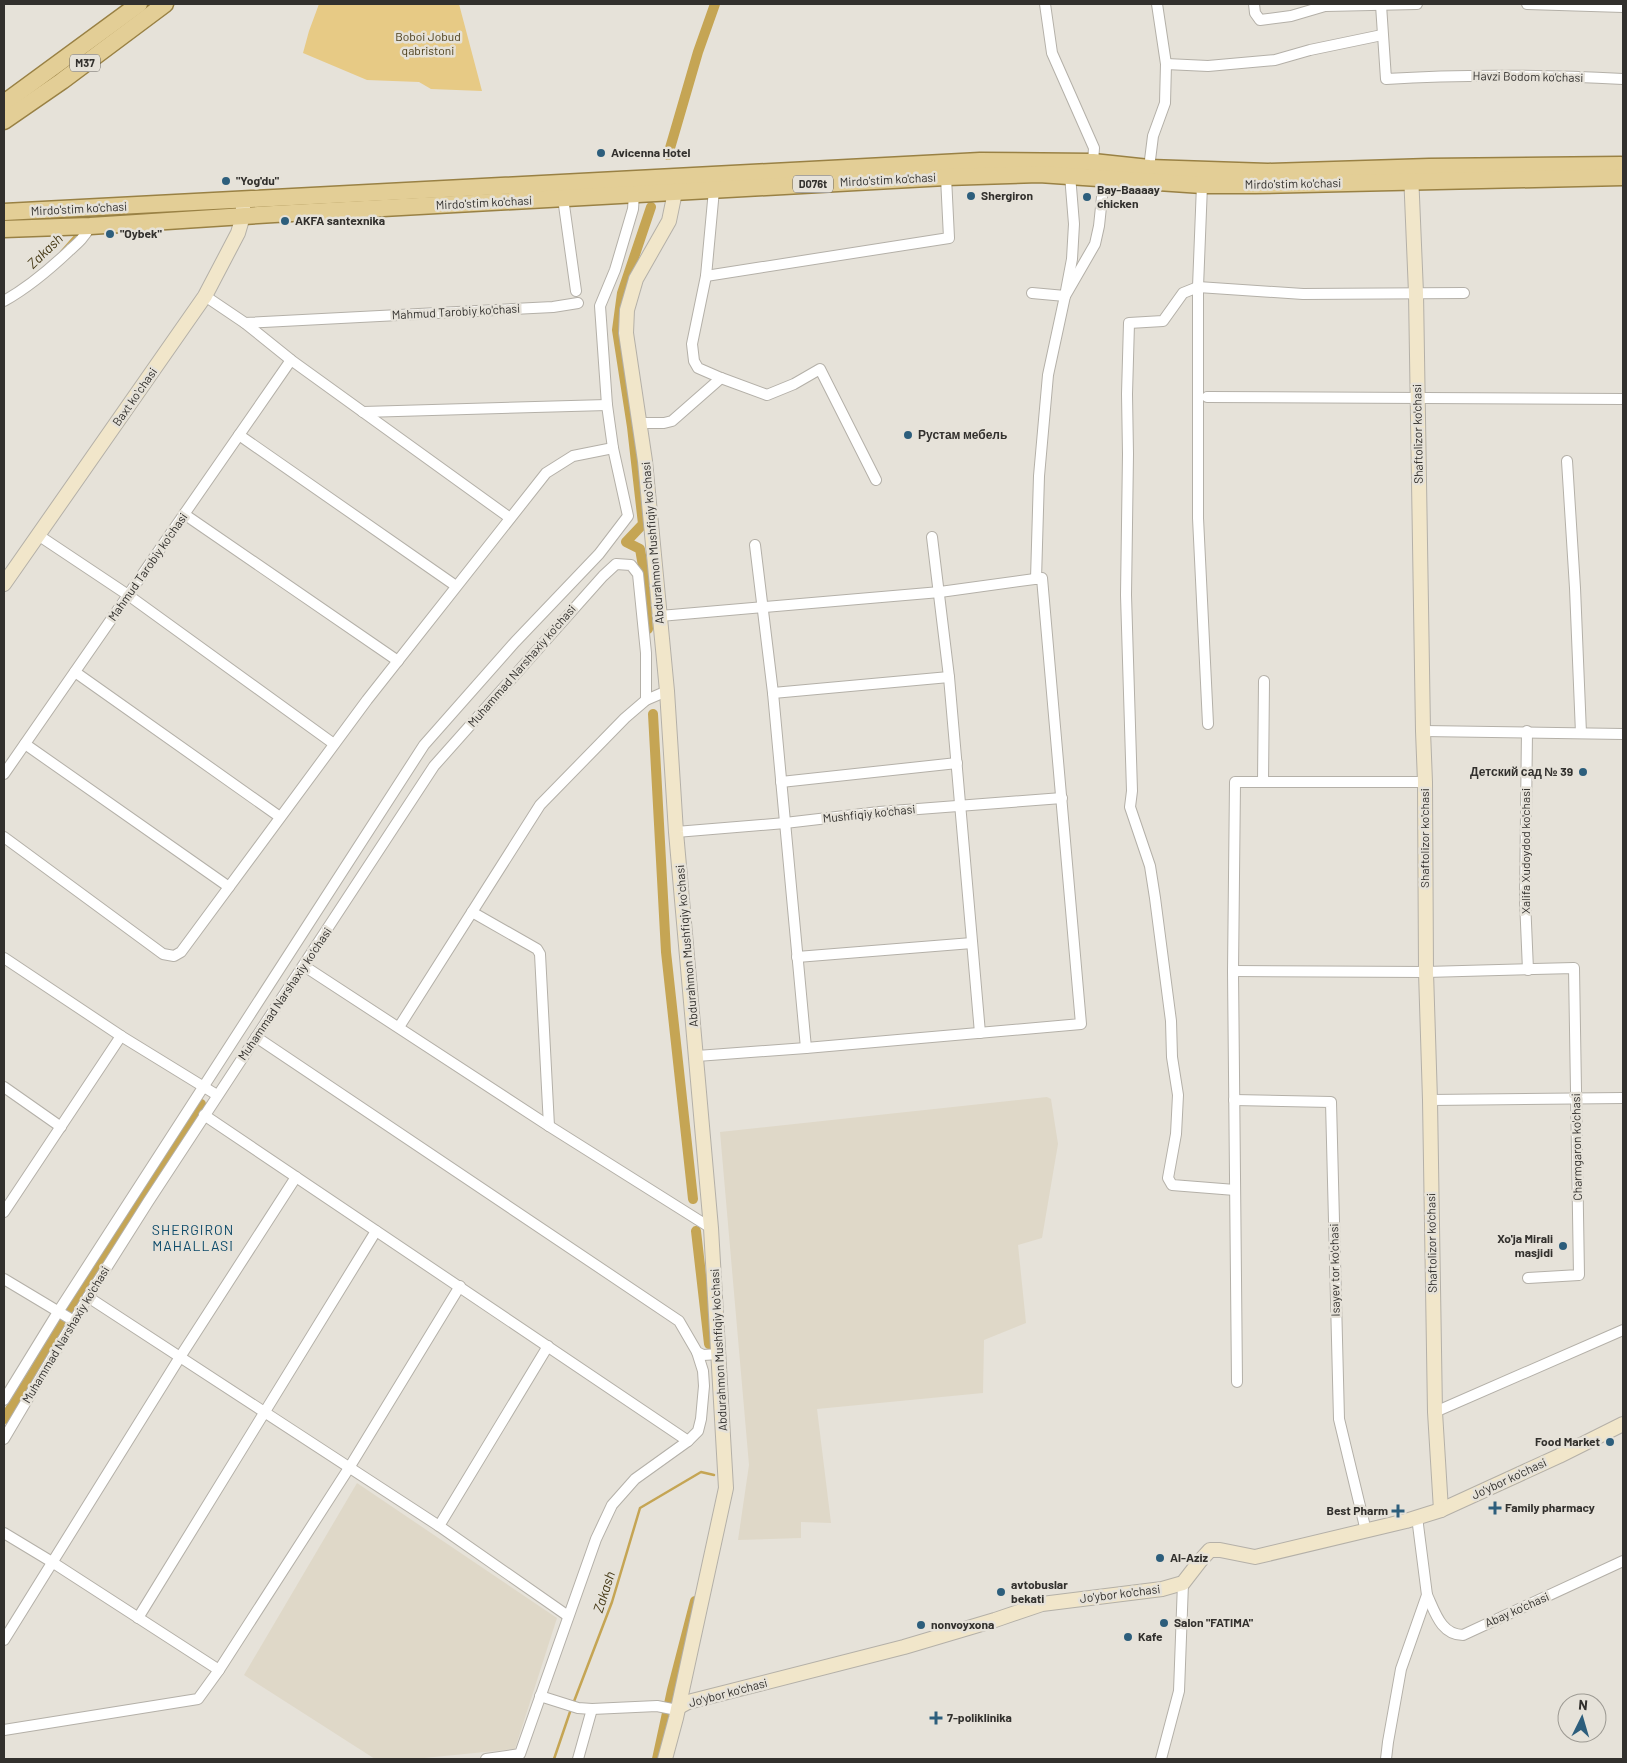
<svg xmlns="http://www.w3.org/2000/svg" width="1627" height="1763" font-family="Barlow,sans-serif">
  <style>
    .built { fill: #dfd8c8 }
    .green { fill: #e7ca85 }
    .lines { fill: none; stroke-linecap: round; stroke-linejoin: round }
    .stream { stroke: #c5a554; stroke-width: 2.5 }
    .canal { stroke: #c5a554; stroke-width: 10 }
    .street-casing { stroke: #b4b0a8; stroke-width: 12 }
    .secondary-casing { stroke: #b4b0a8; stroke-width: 16 }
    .primary-casing { stroke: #998144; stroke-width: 19 }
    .street { stroke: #fff; stroke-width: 10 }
    .secondary { stroke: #f1e6ca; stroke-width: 14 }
    .primary { stroke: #e3ce96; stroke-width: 16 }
    .poi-dot { fill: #2d5e7c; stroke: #e6e2d9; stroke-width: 2 }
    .labels { text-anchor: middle; stroke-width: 5; stroke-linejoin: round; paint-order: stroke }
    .shield { fill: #e6e2d9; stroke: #686561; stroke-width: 1 }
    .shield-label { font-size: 11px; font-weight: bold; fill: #32302d }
    .park-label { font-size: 12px; fill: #4a3d19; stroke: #e6e2d9 }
    .street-label { font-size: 12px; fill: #32302d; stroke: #e6e2d9 }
    .poi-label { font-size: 12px; font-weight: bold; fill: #32302d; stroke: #e6e2d9; text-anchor: start }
    .water-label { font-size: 14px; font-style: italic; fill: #453814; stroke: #e6e2d9 }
    .neighbourhood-label { font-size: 14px; letter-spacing: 1px; fill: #0b4969; stroke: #e6e2d9 }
  </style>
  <rect width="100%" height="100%" fill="#e6e2d9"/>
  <g class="built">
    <polygon points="1047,1097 1051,1099 1058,1144 1042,1238 1018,1245 1026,1323 984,1340 983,1393 817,1409 831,1523 801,1522 801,1538 738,1540 749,1465 720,1132"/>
    <polygon points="357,1483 557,1618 515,1749 414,1759 375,1759 244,1675"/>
  </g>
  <polygon class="green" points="319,4 459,4 482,91 431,89 419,82 367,80 303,53 309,31"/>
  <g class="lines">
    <g class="stream">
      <polyline points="61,252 75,236"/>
      <polyline points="573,1704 612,1602 640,1508 701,1472 714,1475"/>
      <polyline points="554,1759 571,1709"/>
    </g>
    <g class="canal">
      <polyline points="668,155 698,52 715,4"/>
      <polyline points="648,629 645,578 640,549 626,542 643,524 632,427 617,330 622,293 651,207"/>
      <polyline points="653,714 666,952 693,1199"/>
      <polyline points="696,1231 709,1344"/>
      <polyline points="70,1310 201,1104"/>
      <polyline points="4,1419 35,1370 61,1324"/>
      <polyline points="657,1759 672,1690 695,1601"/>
    </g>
    <g class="street-casing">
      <g id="street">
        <polyline points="1045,4 1052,53 1094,148 1093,162"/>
        <polyline points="1254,4 1255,13 1260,20 1291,16 1325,6 1417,4"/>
        <polyline points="1527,4 1623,7"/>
        <path d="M 1381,5 L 1386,79 C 1465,74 1544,75 1623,79"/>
        <polyline points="1166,64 1208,66 1275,60 1310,50 1382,35"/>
        <polyline points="1149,168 1153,136 1165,103 1166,64 1157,4"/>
        <polyline points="1202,185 1198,287 1198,518 1208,724"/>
        <polyline points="714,190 706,276 692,344 694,361 698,368 721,378 767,395 794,384 820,369 876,480"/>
        <polyline points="563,198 576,291"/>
        <polyline points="706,276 949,238 946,177"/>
        <polyline points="1032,293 1065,296 1072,259 1074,224 1070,175"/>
        <polyline points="205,296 245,323 291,360 510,518"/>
        <path d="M 4,301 C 29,287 49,270 70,250 C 78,243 85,237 90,226"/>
        <polyline points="245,323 553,307 578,303"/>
        <polyline points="1207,397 1623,399"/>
        <polyline points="363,412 607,405"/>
        <polyline points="640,423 664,423 672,421 721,378"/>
        <polyline points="239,435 456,586"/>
        <polyline points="1567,461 1575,588 1581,733"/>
        <polyline points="184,514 398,661"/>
        <polyline points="38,535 128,595 334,744"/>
        <polyline points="932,537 949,677 980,1033"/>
        <polyline points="755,545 773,693 806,1048"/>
        <polyline points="1036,579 1039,476 1048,375 1065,296 1095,244 1099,226 1104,178"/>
        <polyline points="660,616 940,592 1042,578 1081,1024 806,1048 697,1056"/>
        <polyline points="75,672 280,817"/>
        <polyline points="773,693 949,677"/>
        <polyline points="1423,731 1623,734"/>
        <polyline points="1527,731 1525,900 1528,970"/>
        <polyline points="25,744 229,887"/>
        <polyline points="4,774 291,360"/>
        <polyline points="781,782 957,763"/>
        <polyline points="1263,782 1264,681"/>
        <polyline points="676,832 785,823 879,812 1062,798"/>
        <polyline points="4,837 163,954 174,956 181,952 367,700 546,473 573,456 613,448"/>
        <polyline points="472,912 537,949 540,954 549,1126"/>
        <polyline points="797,957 972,943"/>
        <polyline points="4,958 121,1036 217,1095"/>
        <polyline points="304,966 549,1126 711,1228"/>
        <polyline points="1233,971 1426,972 1574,968 1579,1275 1528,1278"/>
        <polyline points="399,1027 540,805 625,718 646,700 667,691"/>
        <polyline points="256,1037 679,1321 697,1352 703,1355 719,1354"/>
        <polyline points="4,1087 61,1127"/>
        <polyline points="1234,1100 1331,1102 1339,1419 1366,1531"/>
        <polyline points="1430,1100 1623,1098"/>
        <polyline points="204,1115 688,1441"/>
        <polyline points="1235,1190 1172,1185 1168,1178 1176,1134 1178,1095 1172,1057 1171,1021 1155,898 1150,866 1130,807 1132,791 1126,595 1128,454 1127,394 1129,323 1163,321 1183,293 1198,287 1303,294 1464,293"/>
        <polyline points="4,1212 121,1036"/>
        <polyline points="4,1279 74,1321"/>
        <polyline points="88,1297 439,1526 568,1616"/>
        <polyline points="1237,1382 1233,971 1235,782 1425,782"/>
        <polyline points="4,1400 58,1312 424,745 515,642 599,554 628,516 613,448 607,405 600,306 615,270 633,209 634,194"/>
        <polyline points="1435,1412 1623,1330"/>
        <polyline points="4,1439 88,1297 148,1202 434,766 603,576 616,564 631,565 638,574 646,653 646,700"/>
        <polyline points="439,1526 548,1346"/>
        <polyline points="4,1533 52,1562 219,1670"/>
        <path d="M 1427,1595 C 1435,1612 1441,1635 1463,1635 L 1623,1561"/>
        <polyline points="138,1618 376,1231"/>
        <polyline points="4,1640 180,1357 296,1177"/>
        <polyline points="540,1696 578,1708 592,1709 657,1706 672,1709 679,1707"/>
        <polyline points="4,1730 198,1699 219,1670 349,1468 460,1286"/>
        <polyline points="486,1759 520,1754 596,1539 612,1505 635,1479 688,1441 698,1431 701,1419 704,1386 703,1371 697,1352"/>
        <polyline points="578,1759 592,1709"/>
        <polyline points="1161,1759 1179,1691 1183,1583"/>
        <polyline points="1386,1759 1388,1742 1401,1669 1427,1595 1417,1517"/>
      </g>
    </g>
    <g class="secondary-casing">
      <g id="secondary">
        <polyline points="1411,173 1416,293 1423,731 1425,782 1426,972 1430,1100 1435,1412 1441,1510"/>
        <polyline points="4,584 205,296 238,233 243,216 243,206"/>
        <polyline points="679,1707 688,1702 904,1647 995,1620 1042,1604 1162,1589 1183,1583 1200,1561 1210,1550 1220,1550 1255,1557 1406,1521 1441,1510 1559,1456 1623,1424"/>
        <polyline points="665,1759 676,1718 726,1488 711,1228 676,832 667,691 645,461 626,333 627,310 636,279 669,221 675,192"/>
      </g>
    </g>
    <g class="primary-casing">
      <g id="primary">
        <polyline points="4,103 139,4"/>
        <polyline points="4,121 62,81 165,4"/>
        <polyline points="4,212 980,161 1093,162 1149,168 1268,172 1429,167 1621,165"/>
        <polyline points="4,229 90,226 274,214 946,177 1039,174 1202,185 1255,185 1623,177"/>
      </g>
    </g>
    <use href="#street" class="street"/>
    <use href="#secondary" class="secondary"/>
    <use href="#primary" class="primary"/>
  </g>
  <g class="poi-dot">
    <circle cx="601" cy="153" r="5"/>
    <circle cx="226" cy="181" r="5"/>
    <circle cx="971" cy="196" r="5"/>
    <circle cx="1087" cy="197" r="5"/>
    <circle cx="285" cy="221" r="5"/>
    <circle cx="110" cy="234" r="5"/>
    <circle cx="908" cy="435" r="5"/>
    <circle cx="1583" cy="772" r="5"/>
    <circle cx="1563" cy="1246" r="5"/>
    <circle cx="1610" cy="1442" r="5"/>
    <path d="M1492.5 1500.5h5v5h5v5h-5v5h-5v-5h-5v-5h5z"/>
    <path d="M1395.5 1503.5h5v5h5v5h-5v5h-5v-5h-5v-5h5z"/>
    <circle cx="1160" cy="1558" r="5"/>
    <circle cx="1001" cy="1592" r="5"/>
    <circle cx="1164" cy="1623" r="5"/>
    <circle cx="921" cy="1625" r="5"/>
    <circle cx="1128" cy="1637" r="5"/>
    <path d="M933.5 1710.5h5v5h5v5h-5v5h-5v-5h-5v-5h5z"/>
  </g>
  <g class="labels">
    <g class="shield">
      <rect x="70" y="54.5" width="30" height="17" rx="4"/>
      <rect x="793" y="175.5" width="40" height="17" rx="4"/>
    </g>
    <g class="shield-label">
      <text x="85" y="67">M37</text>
      <text x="813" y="188">D076t</text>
    </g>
    <g class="park-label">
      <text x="428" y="41">Boboi Jobud<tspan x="428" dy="14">qabristoni</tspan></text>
    </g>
    <g class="street-label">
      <text transform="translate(1528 77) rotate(1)" y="4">Havzi Bodom ko'chasi</text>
      <text transform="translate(888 180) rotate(-3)" y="4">Mirdo'stim ko'chasi</text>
      <text transform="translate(1293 184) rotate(-1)" y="4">Mirdo'stim ko'chasi</text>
      <text transform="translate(484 203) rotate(-3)" y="4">Mirdo'stim ko'chasi</text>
      <text transform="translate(79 209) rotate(-3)" y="4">Mirdo'stim ko'chasi</text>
      <text transform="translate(456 312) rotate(-3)" y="4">Mahmud Tarobiy ko'chasi</text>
      <text transform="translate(135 397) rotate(-55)" y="4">Baxt koʻchasi</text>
      <text transform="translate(1418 434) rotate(-91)" y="4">Shaftolizor ko'chasi</text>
      <text transform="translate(653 543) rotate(-95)" y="4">Abdurahmon Mushfiqiy koʻchasi</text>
      <text transform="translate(148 567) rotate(-55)" y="4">Mahmud Tarobiy ko'chasi</text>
      <text transform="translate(522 666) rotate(-49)" y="4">Muhammad Narshaxiy ko'chasi</text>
      <text transform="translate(869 814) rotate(-6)" y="4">Mushfiqiy ko'chasi</text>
      <text transform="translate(1425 838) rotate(-90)" y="4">Shaftolizor ko'chasi</text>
      <text transform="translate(1526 851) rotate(-90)" y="4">Xalifa Xudoydod ko'chasi</text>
      <text transform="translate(687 946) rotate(-95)" y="4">Abdurahmon Mushfiqiy koʻchasi</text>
      <text transform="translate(285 994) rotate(-56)" y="4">Muhammad Narshaxiy ko'chasi</text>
      <text transform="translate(1577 1147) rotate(-91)" y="4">Charmgaron ko'chasi</text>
      <text transform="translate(1432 1243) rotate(-91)" y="4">Shaftolizor ko'chasi</text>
      <text transform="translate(1335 1270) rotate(-91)" y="4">Isayev tor ko'chasi</text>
      <text transform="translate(66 1335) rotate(-59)" y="4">Muhammad Narshaxiy ko'chasi</text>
      <text transform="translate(719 1350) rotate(-93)" y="4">Abdurahmon Mushfiqiy koʻchasi</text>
      <text transform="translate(1509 1479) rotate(-25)" y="4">Jo'ybor ko'chasi</text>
      <text transform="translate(1120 1594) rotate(-7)" y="4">Jo'ybor ko'chasi</text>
      <text transform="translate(1517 1610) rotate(-24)" y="4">Abay ko'chasi</text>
      <text transform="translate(728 1693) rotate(-15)" y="4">Jo'ybor ko'chasi</text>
    </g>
    <g class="poi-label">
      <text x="611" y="157">Avicenna Hotel</text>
      <text x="236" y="185">"Yog'du"</text>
      <text x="1097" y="194">Bay-Baaaay<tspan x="1097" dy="14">chicken</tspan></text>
      <text x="981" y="200">Shergiron</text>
      <text x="295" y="225">AKFA santexnika</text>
      <text x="120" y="238">"Oybek"</text>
      <text x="918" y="439">Рустам мебель</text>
      <text x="1573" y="776" text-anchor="end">Детский сад № 39</text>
      <text x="1553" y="1243" text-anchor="end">Xo'ja Mirali<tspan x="1553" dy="14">masjidi</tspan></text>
      <text x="1600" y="1446" text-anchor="end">Food Market</text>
      <text x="1505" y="1512">Family pharmacy</text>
      <text x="1388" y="1515" text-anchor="end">Best Pharm</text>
      <text x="1170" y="1562">Al-Aziz</text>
      <text x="1011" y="1589">avtobuslar<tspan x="1011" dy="14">bekati</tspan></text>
      <text x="1174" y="1627">Salon "FATIMA"</text>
      <text x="931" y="1629">nonvoyxona</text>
      <text x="1138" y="1641">Kafe</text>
      <text x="947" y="1722">7-poliklinika</text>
    </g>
    <g class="water-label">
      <text transform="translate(45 251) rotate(-44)" y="5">Zakash</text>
      <text transform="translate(604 1592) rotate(-72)" y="5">Zakash</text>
    </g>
    <g class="neighbourhood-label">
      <text x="193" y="1235">SHERGIRON<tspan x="193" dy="16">MAHALLASI</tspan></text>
    </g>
  </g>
  <rect width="1627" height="1763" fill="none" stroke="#32302d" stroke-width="10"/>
  <g transform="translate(1582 1718) rotate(5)"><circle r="24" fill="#e6e2d9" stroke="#9e9b94"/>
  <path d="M0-4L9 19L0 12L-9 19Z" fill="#2d5e7c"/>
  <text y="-8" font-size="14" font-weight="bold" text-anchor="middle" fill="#32302d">N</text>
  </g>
</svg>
